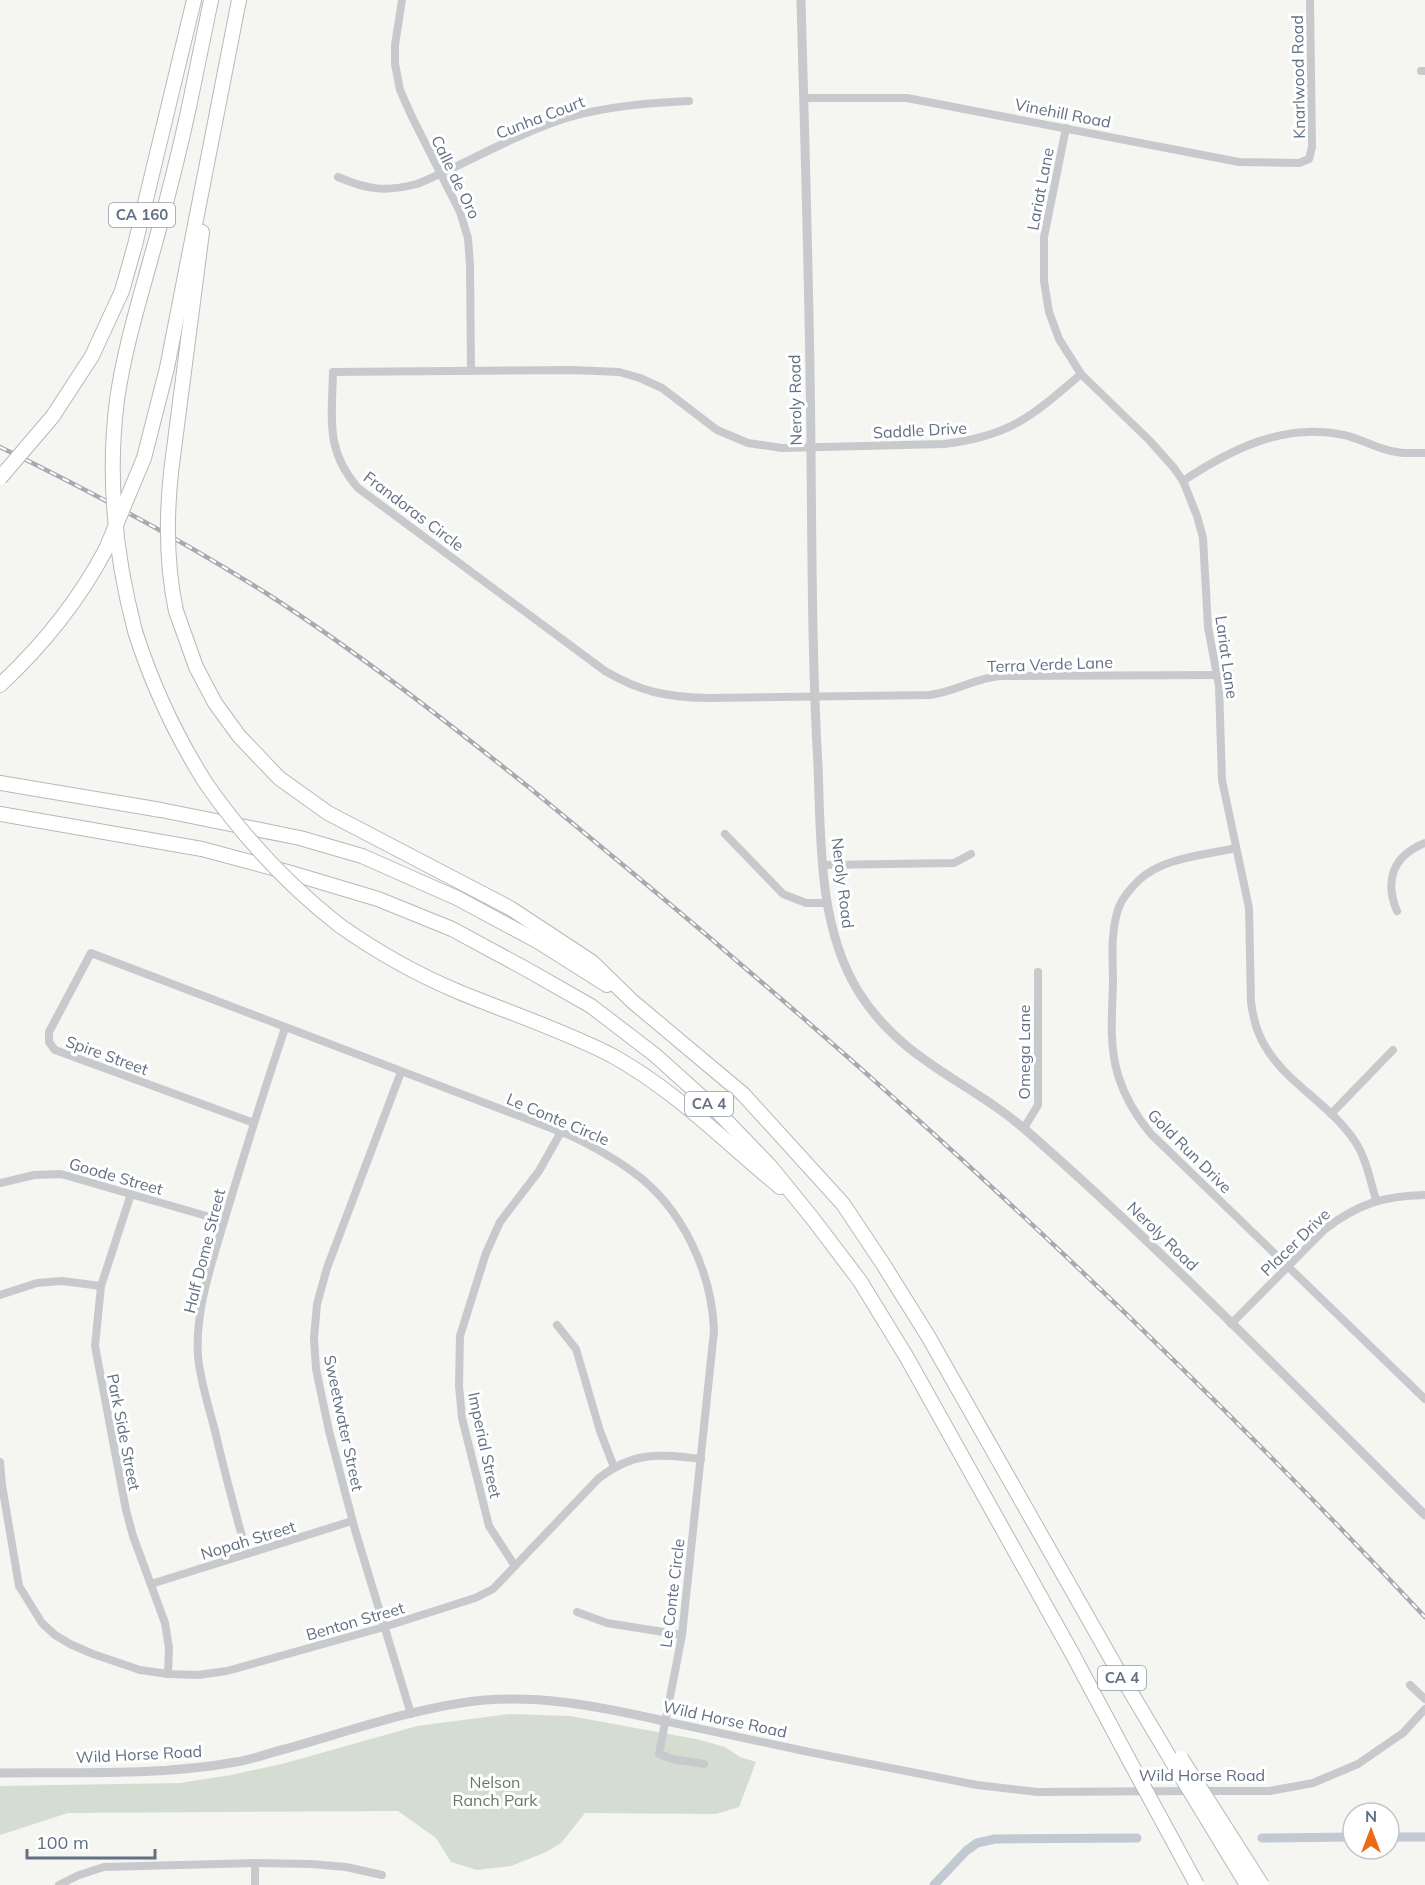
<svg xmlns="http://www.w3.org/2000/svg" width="1425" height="1885" font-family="Mulish,sans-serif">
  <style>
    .green { fill: #d5ddd2 }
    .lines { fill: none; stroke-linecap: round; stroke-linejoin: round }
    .canal { stroke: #c2cad1; stroke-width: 9 }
    .motorway-casing { stroke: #b6b9bd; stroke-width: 16 }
    .minor { stroke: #c7c9cd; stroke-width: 8 }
    .tertiary { stroke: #c7c9cd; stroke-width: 9 }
    .motorway { stroke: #fff; stroke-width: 14 }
    .rail-casing { stroke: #a6aab1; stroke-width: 4.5 }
    .rail { stroke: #fff; stroke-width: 2; stroke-dasharray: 7; stroke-linecap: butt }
    .motorway-bridge-casing { stroke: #b6b9bd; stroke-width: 16; stroke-linecap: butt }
    .motorway-bridge { stroke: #fff; stroke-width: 14 }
    .labels { text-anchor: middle; stroke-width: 6; stroke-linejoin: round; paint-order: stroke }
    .shield { fill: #fff; stroke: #919ba9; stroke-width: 1.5 }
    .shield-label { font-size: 15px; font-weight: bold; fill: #627084 }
    .street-label { font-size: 16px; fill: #627084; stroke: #fff }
    .park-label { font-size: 16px; fill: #637b62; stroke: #fff }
  </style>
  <rect width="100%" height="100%" fill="#f5f5f1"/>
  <polygon class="green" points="509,1714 570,1716 696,1739 725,1747 740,1757 756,1762 739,1807 716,1814 585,1813 561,1843 546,1852 511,1866 477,1870 451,1862 436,1838 398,1811 68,1813 0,1835 0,1786 180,1783 231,1775 282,1764 417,1726"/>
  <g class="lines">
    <g class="canal">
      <polyline points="1389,1837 1425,1837"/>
      <polyline points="1262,1838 1353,1837"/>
      <polyline points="934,1885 966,1851 977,1843 995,1839 1137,1838"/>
    </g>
    <g class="motorway-casing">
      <g id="motorway">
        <polyline points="189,107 211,0"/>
        <polyline points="53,416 92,356 122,291 135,245 194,0"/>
        <polyline points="144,458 167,368 239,0"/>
        <polyline points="171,472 202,232"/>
        <polyline points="176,611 196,667 215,703 239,736 279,778 328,813 510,908 592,962 632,1001 743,1094 843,1204 883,1264 928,1336 1117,1669 1170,1758"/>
        <path d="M 135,631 C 152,685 175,734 205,782"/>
        <path d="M 0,685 C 42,646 79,600 106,549"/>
        <polyline points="0,783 161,810 300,838 362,856 457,898 539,942 607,985"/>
        <polyline points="0,814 202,849 291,873 378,899 452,929 526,969 591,1006 655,1055 715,1109 770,1166 813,1219 860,1281 906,1356 1073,1655 1128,1758"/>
        <path d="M 339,925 C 377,952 416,974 459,992 C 510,1013 562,1030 611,1055 C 675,1090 724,1141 780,1187"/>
      </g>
    </g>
    <g class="minor">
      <polyline points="402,0 395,45 395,64 400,90 412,117 460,212 468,238 470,265 471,371"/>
      <polyline points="1421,71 1425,71"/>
      <polyline points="804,98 907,98 1239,162 1299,163 1309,159 1312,147 1310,0"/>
      <path d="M 1066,128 L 1044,237 L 1044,281 L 1049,312 L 1059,339 L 1081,374 L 1150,441 L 1174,468 L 1183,481 L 1197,516 L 1203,538 L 1208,627 L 1219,686 L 1222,780 L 1249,908 L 1251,1002 C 1253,1018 1257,1033 1265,1046 C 1286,1083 1330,1104 1354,1140 C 1366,1157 1370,1180 1376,1200"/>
      <path d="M 338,177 C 368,190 386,192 417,184 C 468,163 517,133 570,117 C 609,106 649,103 689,101"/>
      <path d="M 1081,374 C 1032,416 1011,436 944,444 L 782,448 L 748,443 L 717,430 L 662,388 L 640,378 L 619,372 L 572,370 L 333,372 C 332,419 325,450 358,488 L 605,671 C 641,692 666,697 707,698 L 930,695 C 955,692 975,678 1000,676 L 1217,675"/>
      <path d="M 1183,481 C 1231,449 1285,422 1344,435 C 1358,438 1370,445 1384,449 C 1397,454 1411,453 1425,453"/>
      <polyline points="725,834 783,894 806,903 827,903"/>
      <path d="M 1236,848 C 1204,855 1161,858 1138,881 C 1130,889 1123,897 1119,907 C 1110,931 1113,959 1113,984 C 1112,1014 1109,1046 1118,1075 C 1125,1098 1136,1116 1151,1134 L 1425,1399"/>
      <polyline points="823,865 954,863 971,854"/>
      <path d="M 1397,911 C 1384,880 1393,856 1425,843"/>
      <polyline points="401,1072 327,1268 317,1304 314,1338 316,1369 329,1431 355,1530 411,1714"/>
      <polyline points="1331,1114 1393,1050"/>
      <path d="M 254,1123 L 55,1050 L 49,1042 L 49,1032 L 91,953 L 569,1135 C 592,1146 613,1157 633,1172 C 682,1207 712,1272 714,1331 L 682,1635 L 659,1754 L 672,1759 L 704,1764"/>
      <polyline points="1024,1128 1038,1105 1038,972"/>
      <polyline points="0,1183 34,1175 61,1174 224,1221"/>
      <polyline points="131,1194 101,1286 95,1346 126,1510 133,1536 165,1623 169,1648 168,1674"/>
      <polyline points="0,1295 37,1283 62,1281 101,1286"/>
      <path d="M 1231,1324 L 1324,1230 C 1357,1204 1383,1196 1425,1195"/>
      <polyline points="557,1325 576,1349 600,1431 614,1467"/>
      <path d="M 0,1462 L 2,1485 L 19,1586 L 42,1623 L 55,1635 L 70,1644 L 93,1654 L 140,1670 L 168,1674 L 198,1675 L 227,1671 L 384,1627 L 475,1598 L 493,1589 L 599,1478 C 634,1451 660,1454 701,1459"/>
      <path d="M 247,1554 C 235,1512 224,1469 214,1427 C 208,1404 200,1380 198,1356 C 195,1309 212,1263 225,1218 C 244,1154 264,1091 285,1028"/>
      <polyline points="515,1566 489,1526 462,1418 459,1386 460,1336 486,1253 500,1222 539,1171 561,1132"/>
      <polyline points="151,1584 352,1521"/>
      <polyline points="577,1612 607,1623 682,1635"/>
      <polyline points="1410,1685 1425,1699"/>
      <polyline points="664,1721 809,1752 977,1785 1037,1792 1190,1791"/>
      <polyline points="1202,1791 1269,1791 1313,1783 1358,1764 1403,1733 1425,1709"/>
      <polyline points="59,1885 79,1875 104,1867 255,1863 311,1864 346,1867 382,1875"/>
      <polyline points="255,1885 255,1863"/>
    </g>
    <g class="tertiary">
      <path d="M 801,0 C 805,151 810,303 811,454 C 812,558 812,662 818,766 C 821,841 818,925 858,991 C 903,1063 969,1080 1028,1132 C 1166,1253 1294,1386 1425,1515"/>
      <path d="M 0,1773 C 79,1772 159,1776 236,1762 C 254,1759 272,1752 289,1748 C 346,1732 403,1712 461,1703 C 530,1692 598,1706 664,1721"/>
    </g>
    <use href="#motorway" class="motorway"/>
    <g class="rail-casing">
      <path id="rail" d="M 0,447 C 92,492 182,540 269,595 C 360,654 446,721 531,789 C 600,846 670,903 738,962 C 979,1167 1209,1387 1425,1617"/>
    </g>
    <use href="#rail" class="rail"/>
    <g class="motorway-bridge-casing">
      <g id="motorway-bridge">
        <path d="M 171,472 C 166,520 166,564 176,611"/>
        <polyline points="0,478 53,416"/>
        <polyline points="106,549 144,458"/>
        <path d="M 135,631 C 115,555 107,478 117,400 C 124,351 138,305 151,258 C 165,208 178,158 189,107"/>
        <path d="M 205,782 C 243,837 287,884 339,925"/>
        <polyline points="1128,1758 1197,1885"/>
        <polyline points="1170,1758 1247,1885"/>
        <polyline points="1181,1758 1262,1885"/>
      </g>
    </g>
    <use href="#motorway-bridge" class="motorway-bridge"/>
  </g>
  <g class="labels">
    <g class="shield">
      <rect x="109" y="203" width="66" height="24" rx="4.5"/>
      <rect x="685" y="1092" width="48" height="24" rx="4.5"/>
      <rect x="1098" y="1666" width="48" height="24" rx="4.5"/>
    </g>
    <g class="shield-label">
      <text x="142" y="220">CA 160</text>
      <text x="709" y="1109">CA 4</text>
      <text x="1122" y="1683">CA 4</text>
    </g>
    <g class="street-label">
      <text transform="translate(1298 77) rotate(-91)" y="6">Knarlwood Road</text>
      <text transform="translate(1063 113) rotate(11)" y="6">Vinehill Road</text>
      <text transform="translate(540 117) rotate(-21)" y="6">Cunha Court</text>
      <text transform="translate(456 177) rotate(64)" y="6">Calle de Oro</text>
      <text transform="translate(1040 189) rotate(-79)" y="6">Lariat Lane</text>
      <text transform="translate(795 400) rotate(-91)" y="6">Neroly Road</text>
      <text transform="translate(920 430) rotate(-3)" y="6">Saddle Drive</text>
      <text transform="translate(414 511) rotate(37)" y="6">Frandoras Circle</text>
      <text transform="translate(1227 657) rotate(82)" y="6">Lariat Lane</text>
      <text transform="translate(1050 664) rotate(-2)" y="6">Terra Verde Lane</text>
      <text transform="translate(843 883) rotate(83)" y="6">Neroly Road</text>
      <text transform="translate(1024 1052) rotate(-90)" y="6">Omega Lane</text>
      <text transform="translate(107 1055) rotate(20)" y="6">Spire Street</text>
      <text transform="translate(558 1119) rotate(23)" y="6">Le Conte Circle</text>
      <text transform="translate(1190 1151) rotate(45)" y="6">Gold Run Drive</text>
      <text transform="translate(116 1176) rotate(16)" y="6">Goode Street</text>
      <text transform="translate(1163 1236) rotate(44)" y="6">Neroly Road</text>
      <text transform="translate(1295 1242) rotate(-44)" y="6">Placer Drive</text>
      <text transform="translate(204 1251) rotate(-76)" y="6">Half Dome Street</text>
      <text transform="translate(344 1423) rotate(78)" y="6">Sweetwater Street</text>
      <text transform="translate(124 1432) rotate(79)" y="6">Park Side Street</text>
      <text transform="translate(485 1445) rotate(78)" y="6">Imperial Street</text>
      <text transform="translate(248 1540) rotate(-17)" y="6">Nopah Street</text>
      <text transform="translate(672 1593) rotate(-83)" y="6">Le Conte Circle</text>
      <text transform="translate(355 1621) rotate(-16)" y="6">Benton Street</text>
      <text transform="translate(725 1719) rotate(12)" y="6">Wild Horse Road</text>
      <text transform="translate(139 1754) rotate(-3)" y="6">Wild Horse Road</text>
      <text x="1202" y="1781">Wild Horse Road</text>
    </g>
    <g class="park-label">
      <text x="495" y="1788">Nelson<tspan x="495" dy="18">Ranch Park</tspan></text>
    </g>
  </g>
  <g transform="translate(1371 1831)"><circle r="28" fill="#ffffff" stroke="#c0c6ce" stroke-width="1.5"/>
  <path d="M0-4.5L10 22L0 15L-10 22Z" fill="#ed691a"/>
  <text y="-9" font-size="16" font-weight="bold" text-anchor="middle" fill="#627084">N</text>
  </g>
  <path d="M27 1849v9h128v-9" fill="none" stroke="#627084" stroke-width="3"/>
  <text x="36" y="1849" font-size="18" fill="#627084" stroke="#ffffff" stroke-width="4.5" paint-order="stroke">100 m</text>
</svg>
